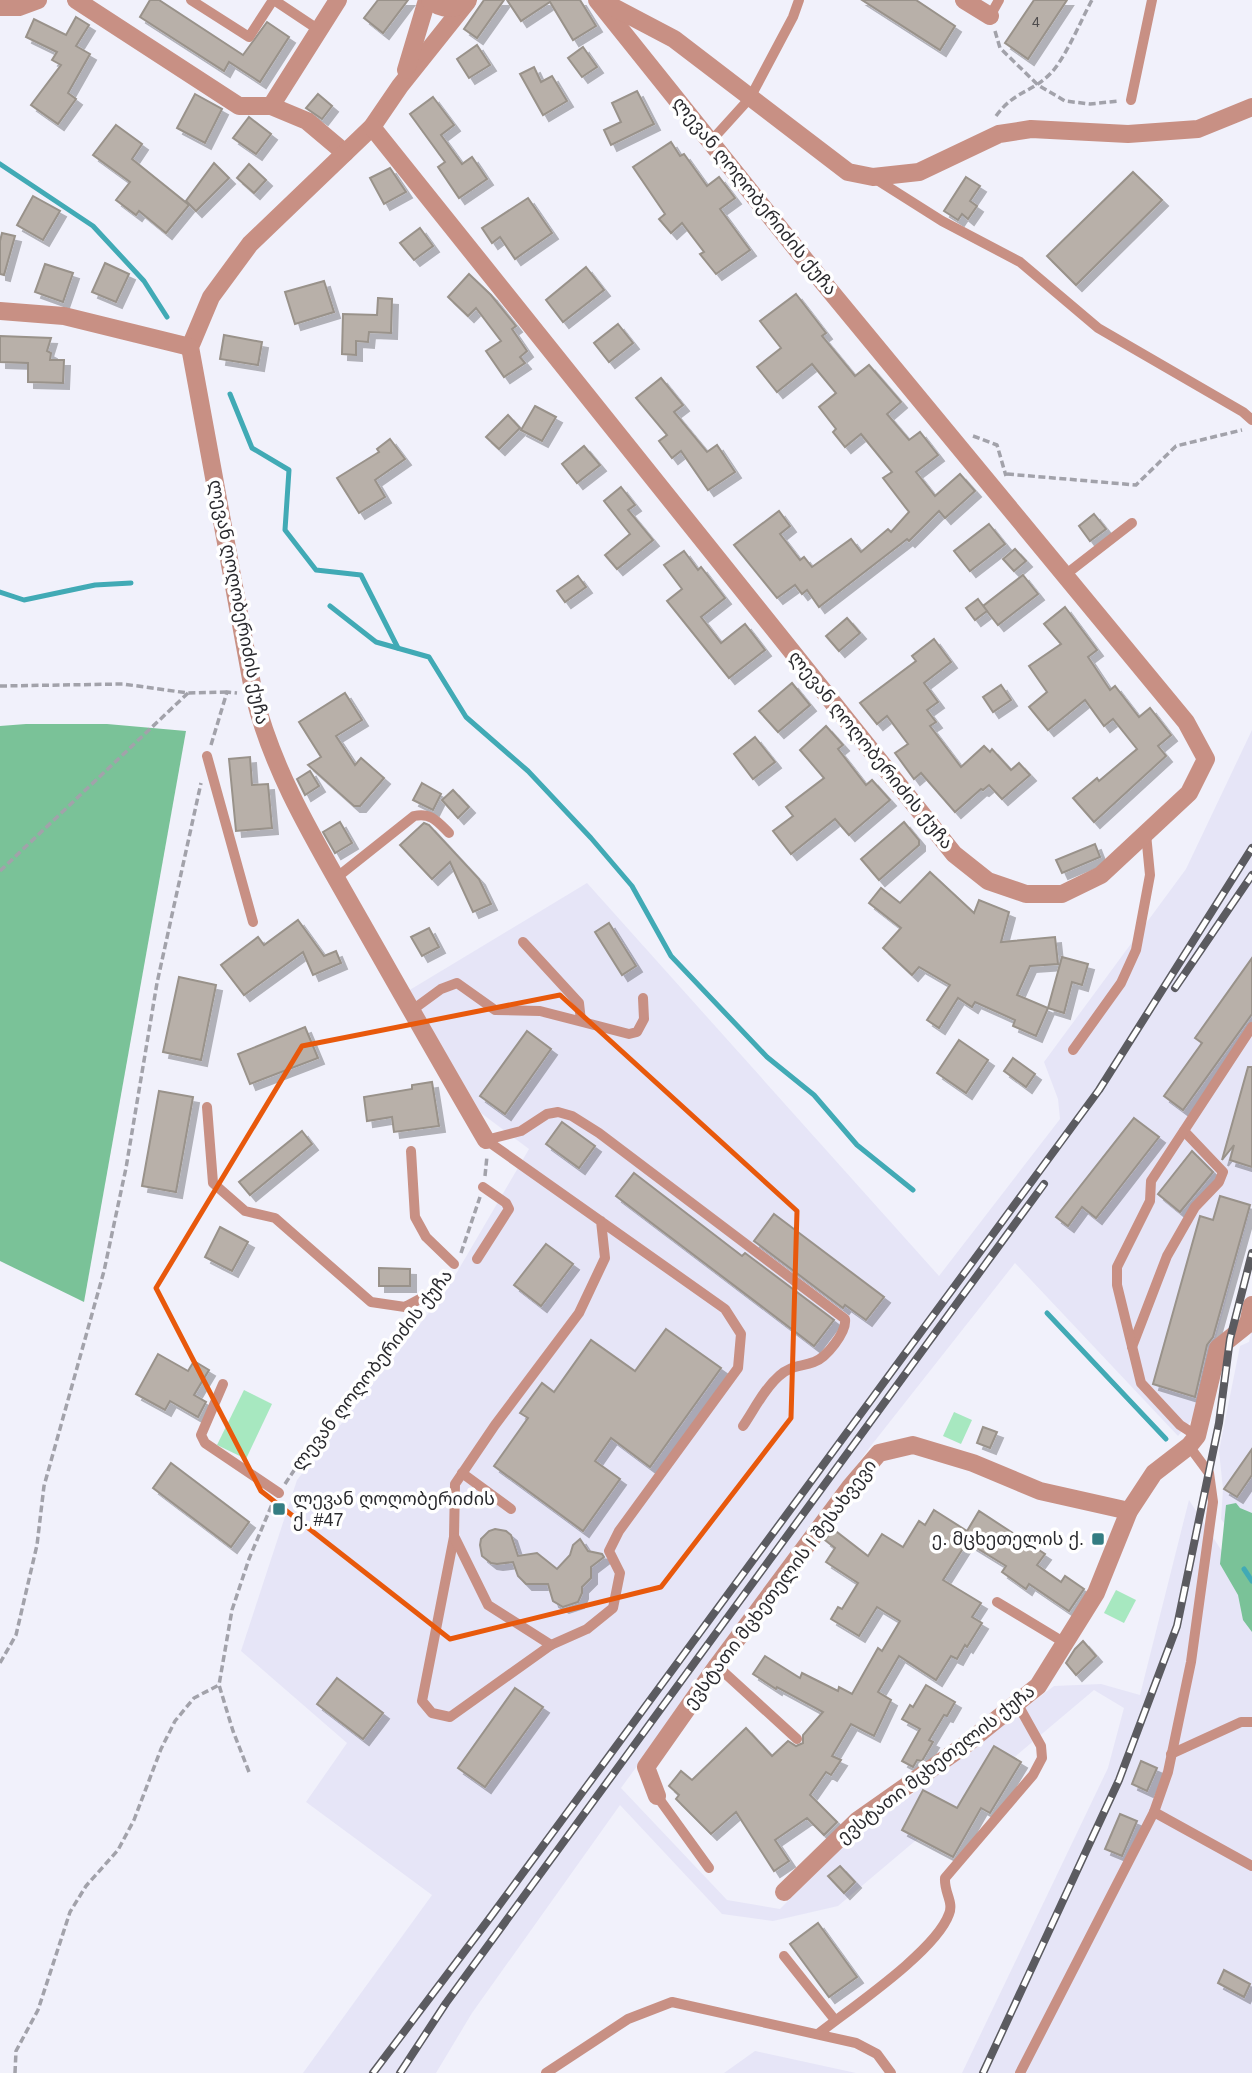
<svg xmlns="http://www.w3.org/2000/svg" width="1252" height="2073" font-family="Arial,'Noto Sans Georgian',sans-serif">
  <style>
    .built { fill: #e6e5f7 }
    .green { fill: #a7e8c0 }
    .forest { fill: #7ac298 }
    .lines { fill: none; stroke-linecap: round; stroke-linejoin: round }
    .stream { stroke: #41aab5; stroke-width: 5 }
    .building { fill: #b8b0a9; stroke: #99928a; stroke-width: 2; filter: url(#shadow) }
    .path { stroke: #a2a2aa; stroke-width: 3.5; stroke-dasharray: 7 3.5; stroke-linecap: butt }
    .service { stroke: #c89084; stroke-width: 10 }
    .minor { stroke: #c89084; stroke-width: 18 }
    .tertiary { stroke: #c89084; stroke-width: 18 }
    .rail-casing { stroke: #5b5b60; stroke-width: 8 }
    .rail { stroke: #fff; stroke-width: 5; stroke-dasharray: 16; stroke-linecap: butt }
    .marked { fill: none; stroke: #e8590c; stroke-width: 5; stroke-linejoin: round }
    .poi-dot { fill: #347d82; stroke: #fff; stroke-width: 2.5 }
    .labels { text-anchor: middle; stroke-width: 7; stroke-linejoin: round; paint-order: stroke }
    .number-label { font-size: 14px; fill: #4e4c4d }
    .street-label { font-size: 18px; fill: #2a2a2e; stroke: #fff }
    .poi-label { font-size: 18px; fill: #2a2a2e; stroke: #fff; text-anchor: start }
  </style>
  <defs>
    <filter id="shadow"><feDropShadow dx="6" dy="6" stdDeviation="0" flood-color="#0004"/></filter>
  </defs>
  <rect width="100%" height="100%" fill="#f1f1fb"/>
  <g class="built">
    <polygon points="1252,730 1252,1204 1195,1416 1178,1436 1015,1263 870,1447 621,1788 727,1900 780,1909 839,1850 1054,1686 1101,1684 1140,1695 1189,1500 1225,1556 1252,1608 1252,2073 962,2073 1108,1768 1124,1708 1094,1690 838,1906 773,1921 722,1914 620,1805 472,2013 436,2073 303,2073 432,1895 306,1802 347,1743 241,1651 297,1480 446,1291 529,1149 481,1113 408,991 587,883 939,1276 1060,1119 1058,1099 1044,1062 1186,869"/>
    <polygon points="1252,1329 1252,1559 1221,1519 1223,1489 1219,1451 1240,1346 1249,1342"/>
    <polygon points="755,2051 856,2073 857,2073 724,2073"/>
  </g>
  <g class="green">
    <polygon points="244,1390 272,1404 246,1459 217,1445"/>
    <polygon points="954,1412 972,1420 961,1444 943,1436"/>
    <polygon points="1116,1590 1136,1600 1124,1623 1104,1613"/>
  </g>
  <g class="forest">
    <polygon points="26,724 107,724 186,731 84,1302 0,1261 0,726"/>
    <polygon points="1236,1503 1240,1508 1252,1513 1252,1632 1243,1620 1238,1595 1220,1564 1226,1505"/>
  </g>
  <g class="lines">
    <g class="stream">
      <polyline points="0,164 93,226 144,281 167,317"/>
      <polyline points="230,394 252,448 289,470 285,530 316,570 361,575 398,648"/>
      <polyline points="0,592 24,600 95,585 131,583"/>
      <polyline points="330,606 376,642 429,657 466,717 528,771 591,838 632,886 671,956 767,1057 814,1095 857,1145 913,1190"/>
      <polyline points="1047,1313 1166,1439"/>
      <polyline points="1244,1569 1252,1581"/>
    </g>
  </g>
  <g class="building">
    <polygon points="150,0 159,0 243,55 267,22 289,37 260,82 229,62 224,71 140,17"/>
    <polygon points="378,0 408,0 383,33 364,18"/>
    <polygon points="484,0 504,0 477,38 464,29"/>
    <polygon points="507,0 580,0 596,26 573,40 550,2 521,21"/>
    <polygon points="862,0 916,0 955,26 940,50"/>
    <polygon points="1034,0 1067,0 1028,59 1005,43"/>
    <polygon points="76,17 89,25 76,46 90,54 68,93 76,99 58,124 31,105 61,65 52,60 57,52 26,37 34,19 66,35"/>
    <polygon points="477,45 490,65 469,78 457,59"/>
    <polygon points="583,47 597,67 582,77 568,58"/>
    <polygon points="534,67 541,82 552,76 567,101 543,115 520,74"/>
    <polygon points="637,91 654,124 611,145 604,130 621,122 612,103"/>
    <polygon points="195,94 222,109 205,143 177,128"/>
    <polygon points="318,94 332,106 322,119 306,108"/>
    <polygon points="433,97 454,125 441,135 462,164 472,157 487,179 459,198 438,167 445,162 410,114"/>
    <polygon points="249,117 271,134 256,154 233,138"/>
    <polygon points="116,125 142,144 132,159 189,205 166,233 139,211 136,215 116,200 130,182 93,155"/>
    <polygon points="671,142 680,156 684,154 707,186 719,177 735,198 720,209 750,250 716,274 700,254 704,252 682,223 671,233 659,219 665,214 633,167"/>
    <polygon points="214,163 229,178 196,211 186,201"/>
    <polygon points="249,164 266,180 254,193 237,178"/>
    <polygon points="390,168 406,192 384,204 370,178"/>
    <polygon points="1133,172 1162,200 1076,285 1047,256"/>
    <polygon points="966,177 980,186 970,201 977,206 968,219 962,214 958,220 944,211"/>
    <polygon points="33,196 60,211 43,240 17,225"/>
    <polygon points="528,198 552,233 515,259 500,237 492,243 482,228"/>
    <polygon points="420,228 433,246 414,260 400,243"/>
    <polygon points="2,233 15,236 4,275 0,274 0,241"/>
    <polygon points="105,263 129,274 116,302 92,292"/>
    <polygon points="45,264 73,273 63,302 35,292"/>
    <polygon points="586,267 604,290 563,322 546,300"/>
    <polygon points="469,274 491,295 516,326 512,329 527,351 520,357 525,363 504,377 486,351 501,341 476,308 468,316 448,297"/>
    <polygon points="324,281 334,312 295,324 285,292"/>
    <polygon points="796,294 826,333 822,336 855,376 869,365 901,402 887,414 909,440 920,432 938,455 916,472 935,496 960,474 975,491 945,518 939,511 909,541 907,539 902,543 819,607 807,590 802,594 795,585 777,598 734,545 779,511 790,526 780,534 800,560 804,557 812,567 851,539 861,552 888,529 891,532 909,512 883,478 892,472 861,434 845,447 833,432 836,429 819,407 836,393 812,364 777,392 757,367 781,348 760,321"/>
    <polygon points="378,298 392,299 391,333 369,332 368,342 356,341 356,355 342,354 343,314 377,315"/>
    <polygon points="618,324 633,343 609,362 594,343"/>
    <polygon points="224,335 262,342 258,365 220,359"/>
    <polygon points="0,336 51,338 47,351 51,353 50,360 64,360 63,383 28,382 28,363 0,362"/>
    <polygon points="661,378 683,405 674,412 707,452 717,445 735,472 708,490 681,451 672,458 659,441 667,435 636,398"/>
    <polygon points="535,406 556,417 542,441 521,430"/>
    <polygon points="508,415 520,428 499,449 486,437"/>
    <polygon points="390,439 405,459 375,480 385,497 359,513 337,478 379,452 377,449"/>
    <polygon points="584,446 600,465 577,483 562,464"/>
    <polygon points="621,487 635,505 628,510 653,540 617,569 605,555 630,534 604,501"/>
    <polygon points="1094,514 1106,529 1090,541 1079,526"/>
    <polygon points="989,524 1005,544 970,571 954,551"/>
    <polygon points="1015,549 1026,561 1014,571 1003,559"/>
    <polygon points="684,551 698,570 701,567 725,598 701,617 721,643 745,624 765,650 729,678 667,601 682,589 664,565"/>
    <polygon points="1023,575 1038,594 998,625 983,606"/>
    <polygon points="578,576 586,587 565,602 557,591"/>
    <polygon points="978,599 987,611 975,620 966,608"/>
    <polygon points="1065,607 1097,650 1088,657 1110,690 1115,686 1139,717 1150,708 1171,735 1158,746 1166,756 1094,822 1073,798 1097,778 1099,781 1137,749 1113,719 1104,726 1085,700 1048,730 1029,707 1047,692 1029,666 1061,644 1044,624"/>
    <polygon points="847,618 860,633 839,651 826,636"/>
    <polygon points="934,639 951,662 924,683 938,702 927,710 936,722 930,726 961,767 984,746 990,752 992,749 1011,770 1019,763 1030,775 1002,799 989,785 983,790 981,789 955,812 921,773 914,779 895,753 908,744 887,716 877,724 860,703 916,661 912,656"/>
    <polygon points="792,683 810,705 778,732 759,711"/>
    <polygon points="1001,685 1011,700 993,712 983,697"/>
    <polygon points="345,693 362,720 336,736 355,765 361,758 384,778 360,806 354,806 308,765 321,757 299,722"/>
    <polygon points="826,726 843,745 838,749 866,785 872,780 890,800 849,835 835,819 791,854 773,831 793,816 786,807 824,778 800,750"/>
    <polygon points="755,737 775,762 753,779 734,754"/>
    <polygon points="250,757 252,785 268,784 272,828 236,831 229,759"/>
    <polygon points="310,771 319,786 305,795 297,779"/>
    <polygon points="422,783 441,794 433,810 413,800"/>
    <polygon points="453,790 469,807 458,818 442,800"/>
    <polygon points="340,822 352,843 335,853 323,832"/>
    <polygon points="904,822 919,840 919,845 879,880 861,859"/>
    <polygon points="424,823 429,825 479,879 491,904 473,912 450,862 432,879 400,845"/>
    <polygon points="1095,844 1100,857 1062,873 1056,860"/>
    <polygon points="930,872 974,913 979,900 1009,912 1001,942 1055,937 1058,964 1030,966 1017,995 1048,1008 1036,1036 1013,1026 1015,1020 975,1002 972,1007 958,998 939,1028 927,1020 950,985 919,967 912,975 883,948 901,928 869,903 881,888 900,903"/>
    <polygon points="298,920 324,956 336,951 341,963 313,975 303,952 244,995 221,965 258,937 264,945"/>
    <polygon points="609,923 636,966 622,975 595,932"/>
    <polygon points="429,928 439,947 422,956 411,937"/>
    <polygon points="1062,957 1088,964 1082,985 1072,982 1064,1013 1048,1008"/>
    <polygon points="1252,958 1252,1014 1183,1110 1164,1096 1202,1043 1195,1038"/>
    <polygon points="179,977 216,985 201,1060 163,1052"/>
    <polygon points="305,1027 318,1058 250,1084 238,1054"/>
    <polygon points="527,1031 551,1049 505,1114 480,1096"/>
    <polygon points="959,1040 988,1060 966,1093 937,1073"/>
    <polygon points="1013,1058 1035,1074 1026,1087 1004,1071"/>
    <polygon points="1248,1067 1252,1067 1252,1167 1230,1160 1234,1145 1222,1160"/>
    <polygon points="432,1082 439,1126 394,1132 392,1117 367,1121 364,1097 412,1089 412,1085"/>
    <polygon points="159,1091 193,1097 176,1192 142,1186"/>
    <polygon points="1134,1118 1159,1137 1096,1218 1082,1207 1068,1226 1056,1217"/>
    <polygon points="562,1122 595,1146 579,1168 546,1144"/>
    <polygon points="302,1131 312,1144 250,1195 239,1182"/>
    <polygon points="1192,1151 1213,1172 1180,1212 1158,1194"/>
    <polygon points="634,1173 742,1256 745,1253 834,1320 814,1346 616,1196"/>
    <polygon points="1220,1196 1250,1205 1213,1337 1207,1345 1195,1397 1153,1384 1200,1216 1213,1220"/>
    <polygon points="774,1214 884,1297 866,1320 845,1305 843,1308 754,1241"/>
    <polygon points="220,1227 248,1242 232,1271 205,1257"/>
    <polygon points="546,1244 573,1264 541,1306 514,1285"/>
    <polygon points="379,1268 410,1269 410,1286 379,1286"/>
    <polygon points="666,1329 721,1368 650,1467 611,1438 595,1461 620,1479 583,1531 494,1466 528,1418 520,1413 542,1383 554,1392 591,1340 635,1371"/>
    <polygon points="158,1354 188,1371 194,1361 209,1370 194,1395 206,1402 198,1417 170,1401 165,1410 136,1394"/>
    <polygon points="983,1427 997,1432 990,1448 977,1443"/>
    <polygon points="1252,1449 1252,1475 1237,1497 1224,1489"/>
    <polygon points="171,1463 249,1522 231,1547 153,1488"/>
    <polygon points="934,1510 967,1531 979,1511 1045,1554 1037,1565 1061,1582 1065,1576 1084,1589 1069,1611 1029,1584 1026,1589 1002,1572 1006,1566 967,1542 943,1580 981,1603 972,1617 982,1623 967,1647 965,1645 957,1659 951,1656 936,1680 899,1656 878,1692 891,1700 874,1736 851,1724 832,1756 841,1760 831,1775 826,1772 810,1795 837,1822 824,1835 807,1818 775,1840 789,1861 774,1871 736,1812 711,1834 676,1799 679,1795 669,1786 681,1771 692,1780 746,1728 772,1756 788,1741 796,1746 803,1743 803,1735 823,1712 777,1687 776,1689 753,1674 765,1656 800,1678 802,1673 838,1691 839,1687 852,1694 878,1648 882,1651 900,1621 877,1607 859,1636 831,1619 838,1607 842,1609 858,1583 826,1562 835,1548 825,1540 833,1529 868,1556 882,1534 903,1547 919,1521 925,1525"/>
    <polygon points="495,1529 506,1531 511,1535 518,1556 537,1553 557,1569 570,1555 573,1545 580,1539 588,1551 602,1554 604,1557 591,1567 591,1578 582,1587 582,1593 578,1602 563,1607 553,1601 548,1584 526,1584 518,1576 513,1562 497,1564 491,1563 482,1556 480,1545 481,1539 489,1531"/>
    <polygon points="1083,1641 1096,1656 1076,1675 1066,1663 1075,1649"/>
    <polygon points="337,1678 383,1713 363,1739 317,1704"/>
    <polygon points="926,1685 955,1702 947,1716 944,1715 929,1740 933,1742 922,1761 917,1760 913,1767 902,1761 920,1729 902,1719 910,1705 913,1707"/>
    <polygon points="515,1688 543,1707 485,1787 458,1768"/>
    <polygon points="994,1746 1021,1762 990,1813 981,1808 953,1857 902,1830 923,1790 957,1808"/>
    <polygon points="1141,1761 1157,1768 1147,1791 1132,1784"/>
    <polygon points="1120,1814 1137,1821 1122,1856 1105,1849"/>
    <polygon points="840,1866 855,1882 844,1893 828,1876"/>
    <polygon points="818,1923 857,1977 829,1997 790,1944"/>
    <polygon points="1224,1970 1250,1984 1244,1997 1218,1983"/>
  </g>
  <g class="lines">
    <g class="path">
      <polyline points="995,31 1000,48 1038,85 1065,101 1090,104 1119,101"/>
      <path d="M 996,116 C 1015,90 1032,93 1051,73 C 1066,57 1081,20 1092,0"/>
      <polyline points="973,436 997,445 1006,476"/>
      <polyline points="1007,474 1136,485 1176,446 1242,430"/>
      <polyline points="0,686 123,684 188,693 227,692"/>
      <polyline points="211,745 227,692 237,693"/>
      <polyline points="0,871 188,693"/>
      <polyline points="485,1176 487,1156"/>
      <polyline points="461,1253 480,1197"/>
      <path d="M 285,1484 C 323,1425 372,1375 413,1319"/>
      <polyline points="0,1663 16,1635 37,1545 44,1486 104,1271 126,1168 157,983 201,783"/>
      <polyline points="249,1772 233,1731 219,1685 232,1610 249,1559 273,1502"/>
      <polyline points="15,2073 16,2051 38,2010 70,1912 86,1886 118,1850 134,1820 161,1749 175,1721 194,1698 219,1685"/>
    </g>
    <g class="service">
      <polyline points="191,0 249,37 273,0"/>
      <polyline points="274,0 319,30"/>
      <polyline points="990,16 999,0"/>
      <polyline points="1131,100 1152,0"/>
      <polyline points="711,141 750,98 793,17 799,0"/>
      <polyline points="874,178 942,221 1020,262 1098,328 1243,412 1252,420"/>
      <polyline points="1065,575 1132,523"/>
      <polyline points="207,756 253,922"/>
      <path d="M 336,878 L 414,816 C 431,812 438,822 449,833"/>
      <polyline points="523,942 579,1003 581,1021"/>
      <polyline points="411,1011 441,989 457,983 495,1010 540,1011 629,1034 637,1032 644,1019 643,998"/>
      <polyline points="1073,1050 1121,983 1136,950 1150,875 1146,834"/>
      <polyline points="207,1107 213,1183 245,1211 275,1218 371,1302 405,1307 435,1291"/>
      <polyline points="486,1140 725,1309 741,1334 738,1368 619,1531 609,1551 620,1573 613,1608 587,1629 551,1645 450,1717 432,1713 422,1701 454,1537 455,1484 495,1425 579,1313 605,1258 601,1221"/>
      <path d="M 486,1140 L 521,1131 L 547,1114 L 558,1112 L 572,1116 L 599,1133 L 845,1319 C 847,1332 826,1358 814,1362 C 801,1367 791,1365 779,1376 C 764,1389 754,1410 743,1426"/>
      <polyline points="411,1151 415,1217 426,1237 454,1264"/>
      <polyline points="477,1259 509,1209 506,1203 483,1187"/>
      <polyline points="1132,1347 1167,1256 1195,1207 1219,1182 1223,1172 1184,1131"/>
      <polyline points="223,1384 201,1435 205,1443 279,1493"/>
      <polyline points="1197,1436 1180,1425 1141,1383 1117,1285 1117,1267 1150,1201 1151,1181 1252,1027"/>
      <polyline points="462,1473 511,1509"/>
      <polyline points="455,1538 488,1605 551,1645"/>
      <polyline points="997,1602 1065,1643"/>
      <polyline points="717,1666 797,1739"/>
      <polyline points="1171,1754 1241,1722 1252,1722"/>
      <polyline points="657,1796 709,1868"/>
      <polyline points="1154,1812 1252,1866"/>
      <polyline points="784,1956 835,2020"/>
      <path d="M 818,2034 C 851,2008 936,1951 949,1914 C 954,1902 944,1893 945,1878 L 1033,1775 L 1042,1758 L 1041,1746 L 1017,1703"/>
      <polyline points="546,2073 628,2019 672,2002 856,2043 877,2054 891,2073"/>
      <polyline points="1020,2073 1154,1812 1168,1772 1191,1662 1213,1502 1209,1473 1189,1446"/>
    </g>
    <g class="minor">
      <polyline points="76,0 239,106 271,106 307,121 345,153"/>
      <polyline points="964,0 990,16"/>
      <path d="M 467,2 L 400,86 L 372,127 L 250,244 L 211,297 L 190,347 L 254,695 C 273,772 314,839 353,908 C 397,985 441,1063 486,1140"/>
      <polyline points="0,7 19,7 38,0"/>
      <polyline points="406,70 427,0"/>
      <polyline points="271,106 338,0"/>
      <polyline points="372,127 954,854 988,881 1026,894 1062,894 1101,875 1189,793 1206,759 1186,722 822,281 597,0"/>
      <polyline points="0,311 64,316 190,347"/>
      <polyline points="657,1796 646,1767 717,1666 850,1487 879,1453 913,1445 973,1463 1040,1491 1129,1511"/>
      <polyline points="784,1892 858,1820 965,1745 1038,1686 1096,1593 1129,1511 1154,1473 1189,1446 1197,1436 1218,1348 1248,1324 1252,1305"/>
    </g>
    <g class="tertiary">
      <path d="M 430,0 C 442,11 456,10 468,0"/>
      <polyline points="600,0 674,39 848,172 873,177 919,172 999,134 1031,129 1128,134 1198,129 1252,107"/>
    </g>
    <g class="rail-casing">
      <g id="rail">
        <polyline points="1175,988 1252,875"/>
        <polyline points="373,2073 492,1915 1099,1090 1252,848"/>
        <polyline points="400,2073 446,2003 1044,1184"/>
        <polyline points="983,2073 1119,1780 1177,1626 1219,1423 1230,1339 1252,1253"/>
      </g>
    </g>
    <use href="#rail" class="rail"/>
  </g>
  <path class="marked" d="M 560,995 L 797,1211 L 791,1418 L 661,1587 L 450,1639 L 261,1491 L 156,1288 L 302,1046 Z"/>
  <g class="poi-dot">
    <rect x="272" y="1502" width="14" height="14" rx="3.5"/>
    <rect x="1091" y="1532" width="14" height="14" rx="3.5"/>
  </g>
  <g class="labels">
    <g class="number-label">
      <text x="1036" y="27">4</text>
    </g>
    <g class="street-label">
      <text transform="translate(755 196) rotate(51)" y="6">ლევან ღოღობერიძის ქუჩა</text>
      <text transform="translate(239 602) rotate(79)" y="6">ლევან ღოღობერიძის ქუჩა</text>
      <text transform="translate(871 750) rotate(51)" y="6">ლევან ღოღობერიძის ქუჩა</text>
      <text transform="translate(372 1370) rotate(-52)" y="6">ლევან ღოღობერიძის ქუჩა</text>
      <text transform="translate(780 1584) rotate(-53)" y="6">ევსტათი მცხეთელის I შესახვევი</text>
      <text transform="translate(936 1764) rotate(-38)" y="6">ევსტათი მცხეთელის ქუჩა</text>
    </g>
    <g class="poi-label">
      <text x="293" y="1505">ლევან ღოღობერიძის<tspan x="293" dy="21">ქ. #47</tspan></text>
      <text x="1084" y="1545" text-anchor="end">ე. მცხეთელის ქ.</text>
    </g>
  </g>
</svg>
